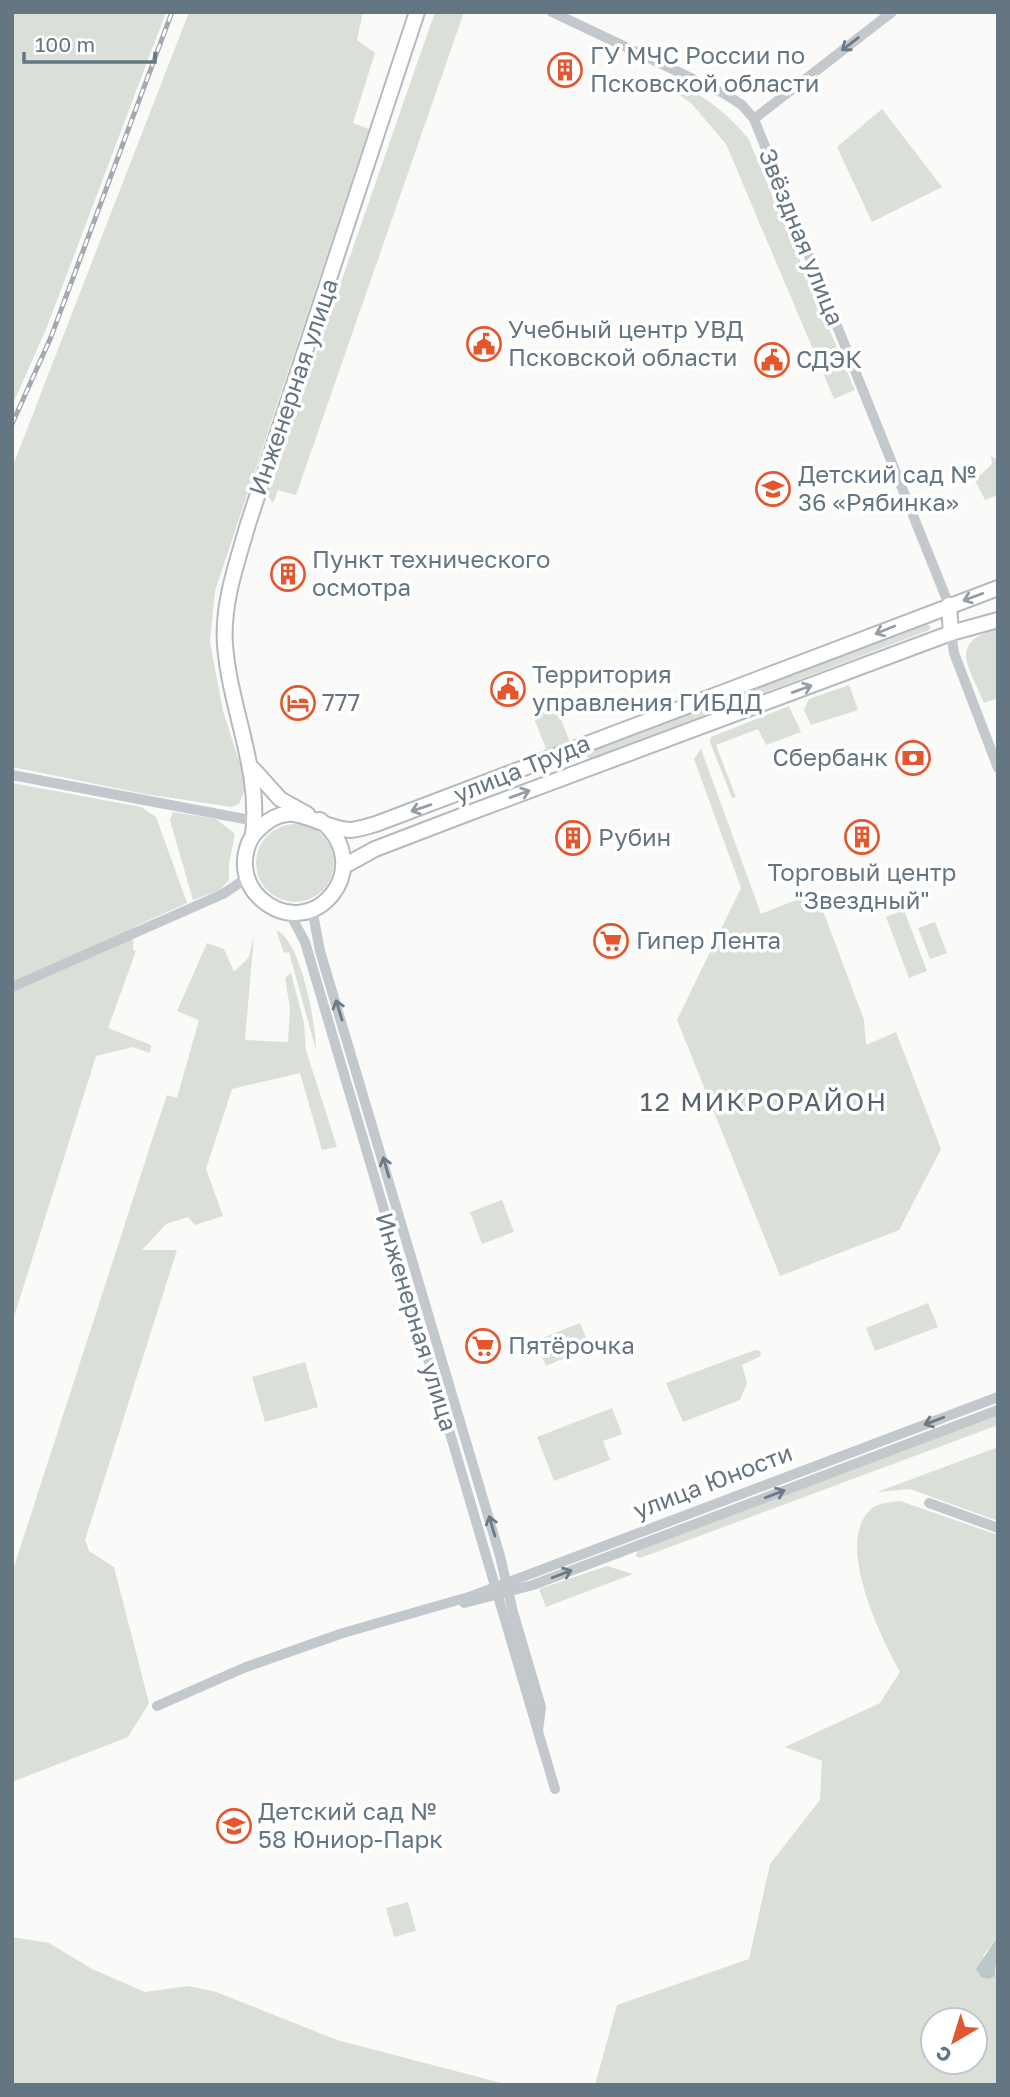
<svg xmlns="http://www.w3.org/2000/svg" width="1010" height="2097" font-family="'Golos Text',sans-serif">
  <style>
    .green { fill: #dadfd7; fill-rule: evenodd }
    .water { fill: #bbc7cb }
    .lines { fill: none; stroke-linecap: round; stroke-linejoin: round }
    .major-casing { stroke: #b5babe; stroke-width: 18 }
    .minor { stroke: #c3c8cc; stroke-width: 10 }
    .major { stroke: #fff; stroke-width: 14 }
    .rail-casing { stroke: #a2aab0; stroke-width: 5 }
    .rail { stroke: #fff; stroke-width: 2.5; stroke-dasharray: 8; stroke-linecap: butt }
    .oneway { stroke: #6a7a87 }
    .oneway2 { stroke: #939fa8 }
    .labels { text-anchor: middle; stroke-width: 7; stroke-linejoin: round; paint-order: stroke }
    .poi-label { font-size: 24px; fill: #657683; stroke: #fff; text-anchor: start }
    .street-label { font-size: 24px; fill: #657683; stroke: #fff }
    .neighbourhood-label { font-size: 26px; letter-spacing: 2px; fill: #57646e; stroke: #fff }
  </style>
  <rect width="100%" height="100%" fill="#fafaf8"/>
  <g class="green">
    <polygon points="12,12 166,12 47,327 12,406"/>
    <polygon points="189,12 363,12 357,40 375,53 353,123 369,129 215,591 210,642 223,711 241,767 245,789 239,804 232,807 145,794 12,767 12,468"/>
    <polygon points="435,12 464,12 296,495 278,490 273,503 267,495"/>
    <path d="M 679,85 C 708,97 728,115 748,138 L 855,390 L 834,399 L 726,144 L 691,103 L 675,92 Z"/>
    <polygon points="882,109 942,187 872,222 837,147"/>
    <polygon points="991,456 998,460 998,495 985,500 975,480 992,464"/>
    <polygon points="928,624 931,628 927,631 590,759 587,757 588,752"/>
    <path d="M 998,628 L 998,698 L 984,703 C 969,664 947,644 998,628 Z"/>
    <polygon points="849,685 858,710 811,725 804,710 809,699"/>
    <polygon points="789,706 801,732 766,745 758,729 716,745 736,797 732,798 710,742 711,737"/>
    <polygon points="556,707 570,742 547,751 533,716"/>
    <polygon points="701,749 761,914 816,892 864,1020 866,1045 896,1032 941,1149 899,1230 780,1276 677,1020 741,888 694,759"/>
    <polygon points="12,783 141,807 156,817 187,903 134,927 133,950 136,951 108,1028 151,1045 150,1053 133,1047 96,1056 12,1323"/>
    <polygon points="173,812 216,819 235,834 229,864 229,880 220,890 193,900 170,820"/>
    <circle cx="295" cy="863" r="39"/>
    <polygon points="904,910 927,971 909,978 886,917"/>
    <polygon points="935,922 947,953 930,959 918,928"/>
    <path d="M 276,930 C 301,940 316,1024 316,1050 L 289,952 L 284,953 Z"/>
    <polygon points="254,935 245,1040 288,1042 290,1008 285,978 291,973 304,1023 306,1050 337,1147 322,1150 300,1073 232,1089 206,1169 223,1216 195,1225 188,1217 166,1224 142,1250 177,1250 85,1540 89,1551 114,1567 149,1703 128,1737 12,1782 12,1573 154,1134 167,1095 177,1098 199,1020 177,1011 207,943 224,949 234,972 249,957"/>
    <polygon points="502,1200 514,1232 482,1244 470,1212"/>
    <polygon points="928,1303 938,1327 875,1351 866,1328"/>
    <polygon points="580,1323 590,1347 546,1366 535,1341"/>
    <polygon points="755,1350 760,1351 761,1356 742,1365 747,1383 740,1400 683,1422 666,1383"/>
    <polygon points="305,1362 318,1407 265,1422 252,1377"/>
    <polygon points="612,1408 622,1434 603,1441 610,1460 554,1481 537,1437"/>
    <polygon points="998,1415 998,1425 640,1558 636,1556 638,1550"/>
    <polygon points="998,1447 998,1521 910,1489 877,1492"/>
    <path d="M 900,1501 L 998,1535 L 998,1936 L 983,1956 L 995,1976 L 998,1967 L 998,2085 L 595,2085 L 617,2005 L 749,1959 L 770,1864 L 820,1800 L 822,1761 L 785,1747 L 880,1703 L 900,1672 C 881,1638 831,1537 874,1507 C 880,1503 892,1502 900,1501 ZM 933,2020 L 975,2020 L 975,2062 L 933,2062 Z"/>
    <polygon points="607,1566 633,1574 546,1607 539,1589"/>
    <polygon points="408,1902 416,1931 394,1937 386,1908"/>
    <polygon points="12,1937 49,1943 92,1969 145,1992 189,1986 216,1992 337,2040 509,2085 12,2085"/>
  </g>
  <polygon class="water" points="998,1936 995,1976 988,1979 981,1977 976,1969"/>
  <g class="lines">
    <g class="major-casing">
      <g id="major">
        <polyline points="949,605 951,633"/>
        <polyline points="253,769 280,799 307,814"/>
        <path d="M 320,820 C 379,867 313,945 261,899 C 252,891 246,879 245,867 C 244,855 248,840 256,832 C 290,794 313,827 349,830 C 357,830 368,826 376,824 L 998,588"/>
        <path d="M 253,835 C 261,769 230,710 225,645 C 222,603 237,563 248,524 L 417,12"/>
        <polyline points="344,866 375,849 469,813 951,633 998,620"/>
      </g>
    </g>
    <g class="minor">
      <polyline points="552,12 725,94 742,105 754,119 949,605"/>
      <polyline points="754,119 892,12"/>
      <polyline points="951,633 954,653 998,768"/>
      <polyline points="12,775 255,821"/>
      <polyline points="312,909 320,951 500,1556 513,1612 541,1707 538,1731"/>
      <polyline points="289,912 305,942 555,1789"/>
      <polyline points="12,987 223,894 247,878"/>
      <polyline points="929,1503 998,1528"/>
      <polyline points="464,1603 533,1585 998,1410"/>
      <polyline points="157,1706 246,1667 343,1633 472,1596 998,1397"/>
    </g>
    <use href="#major" class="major"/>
    <g class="rail-casing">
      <polyline id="rail" points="12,424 51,337 172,12"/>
    </g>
    <use href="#rail" class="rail"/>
  </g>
  <defs><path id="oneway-shaft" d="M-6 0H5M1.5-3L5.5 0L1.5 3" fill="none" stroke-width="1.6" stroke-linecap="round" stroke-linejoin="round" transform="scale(1.75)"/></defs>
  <g class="oneway">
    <use href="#oneway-shaft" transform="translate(850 44) rotate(142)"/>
    <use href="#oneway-shaft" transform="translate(339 1010) rotate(-107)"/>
    <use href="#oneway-shaft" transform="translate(386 1167) rotate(-106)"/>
    <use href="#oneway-shaft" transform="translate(934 1421) rotate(159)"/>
    <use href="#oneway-shaft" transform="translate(775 1494) rotate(-21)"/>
    <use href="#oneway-shaft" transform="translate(492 1526) rotate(-106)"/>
    <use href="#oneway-shaft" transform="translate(562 1574) rotate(-21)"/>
  </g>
  <g class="oneway2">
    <use href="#oneway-shaft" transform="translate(973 597) rotate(160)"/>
    <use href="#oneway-shaft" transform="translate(885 630) rotate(158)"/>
    <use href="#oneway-shaft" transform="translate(802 689) rotate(-20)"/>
    <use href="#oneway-shaft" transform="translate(520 794) rotate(-20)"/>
    <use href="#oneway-shaft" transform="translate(421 808) rotate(161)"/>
  </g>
  <defs>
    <g id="building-ring" transform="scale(1.75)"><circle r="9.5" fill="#fff" stroke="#e4572e" stroke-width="1.5"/><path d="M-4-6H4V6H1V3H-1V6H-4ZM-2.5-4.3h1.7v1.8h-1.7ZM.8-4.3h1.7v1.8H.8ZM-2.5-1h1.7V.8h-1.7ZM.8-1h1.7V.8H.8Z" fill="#e4572e"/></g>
    <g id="civic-ring" transform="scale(1.75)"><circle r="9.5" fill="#fff" stroke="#e4572e" stroke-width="1.5"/><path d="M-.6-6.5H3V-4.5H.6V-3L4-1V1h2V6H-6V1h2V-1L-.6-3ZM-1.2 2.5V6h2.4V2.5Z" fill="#e4572e"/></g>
    <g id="school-ring" transform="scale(1.75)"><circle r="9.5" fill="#fff" stroke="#e4572e" stroke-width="1.5"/><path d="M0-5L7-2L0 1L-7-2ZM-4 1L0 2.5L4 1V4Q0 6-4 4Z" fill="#e4572e"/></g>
    <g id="hotel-ring" transform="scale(1.75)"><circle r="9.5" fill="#fff" stroke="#e4572e" stroke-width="1.5"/><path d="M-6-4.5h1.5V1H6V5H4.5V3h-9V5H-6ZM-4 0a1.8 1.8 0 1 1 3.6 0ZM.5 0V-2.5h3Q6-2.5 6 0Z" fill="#e4572e"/></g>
    <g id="bank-ring" transform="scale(1.75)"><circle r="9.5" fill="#fff" stroke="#e4572e" stroke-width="1.5"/><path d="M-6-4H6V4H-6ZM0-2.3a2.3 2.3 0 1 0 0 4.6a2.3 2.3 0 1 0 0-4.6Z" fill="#e4572e"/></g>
    <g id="supermarket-ring" transform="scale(1.75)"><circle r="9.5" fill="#fff" stroke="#e4572e" stroke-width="1.5"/><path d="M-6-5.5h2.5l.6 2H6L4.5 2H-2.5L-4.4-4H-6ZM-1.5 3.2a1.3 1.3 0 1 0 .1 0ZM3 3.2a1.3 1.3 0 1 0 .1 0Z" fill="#e4572e"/></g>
  </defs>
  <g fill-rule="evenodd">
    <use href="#building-ring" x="565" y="70"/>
    <use href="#civic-ring" x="484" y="344"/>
    <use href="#civic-ring" x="772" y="360"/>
    <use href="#school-ring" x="773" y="489"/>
    <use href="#building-ring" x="288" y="574"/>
    <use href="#civic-ring" x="508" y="689"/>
    <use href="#hotel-ring" x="298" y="703"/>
    <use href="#bank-ring" x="913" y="758"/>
    <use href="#building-ring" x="862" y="837"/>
    <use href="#building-ring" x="573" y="838"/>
    <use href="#supermarket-ring" x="611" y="941"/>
    <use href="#supermarket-ring" x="483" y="1346"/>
    <use href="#school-ring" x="234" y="1826"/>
  </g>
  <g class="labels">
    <g class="poi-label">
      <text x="590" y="64">ГУ МЧС России по<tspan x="590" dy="28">Псковской области</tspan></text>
      <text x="508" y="338">Учебный центр УВД<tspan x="508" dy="28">Псковской области</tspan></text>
      <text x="796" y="368">СДЭК</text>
      <text x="798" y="483">Детский сад №<tspan x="798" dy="28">36 «Рябинка»</tspan></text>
      <text x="312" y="568">Пункт технического<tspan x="312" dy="28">осмотра</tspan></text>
      <text x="532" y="683">Территория<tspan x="532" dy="28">управления ГИБДД</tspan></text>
      <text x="322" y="711">777</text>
      <text x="888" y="766" text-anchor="end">Сбербанк</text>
      <text x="598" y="846">Рубин</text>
      <text x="862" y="881" text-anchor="middle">Торговый центр<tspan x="862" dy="28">"Звездный"</tspan></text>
      <text x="636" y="949">Гипер Лента</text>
      <text x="508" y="1354">Пятёрочка</text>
      <text x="258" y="1820">Детский сад №<tspan x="258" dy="28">58 Юниор-Парк</tspan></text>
    </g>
    <g class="street-label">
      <text transform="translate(801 237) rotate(68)" y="8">Звёздная улица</text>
      <text transform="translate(294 387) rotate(-71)" y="8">Инженерная улица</text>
      <text transform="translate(522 769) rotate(-22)" y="8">улица Труда</text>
      <text transform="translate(416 1322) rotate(73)" y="8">Инженерная улица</text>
      <text transform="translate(713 1482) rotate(-21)" y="8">улица Юности</text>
    </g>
    <g class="neighbourhood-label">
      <text x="764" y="1111">12 МИКРОРАЙОН</text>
    </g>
  </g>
  <rect width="1010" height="2097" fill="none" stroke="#657683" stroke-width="28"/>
  <g transform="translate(954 2041) rotate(218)"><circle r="33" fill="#ffffff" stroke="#c1c8cd" stroke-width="2"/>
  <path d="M0-5L12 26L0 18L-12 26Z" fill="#e4572e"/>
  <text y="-10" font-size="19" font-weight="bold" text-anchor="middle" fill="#657683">С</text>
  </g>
  <path d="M24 52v10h131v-10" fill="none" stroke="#657683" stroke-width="3.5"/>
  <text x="35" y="52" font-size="21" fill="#657683" stroke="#ffffff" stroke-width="5" paint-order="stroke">100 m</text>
</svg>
